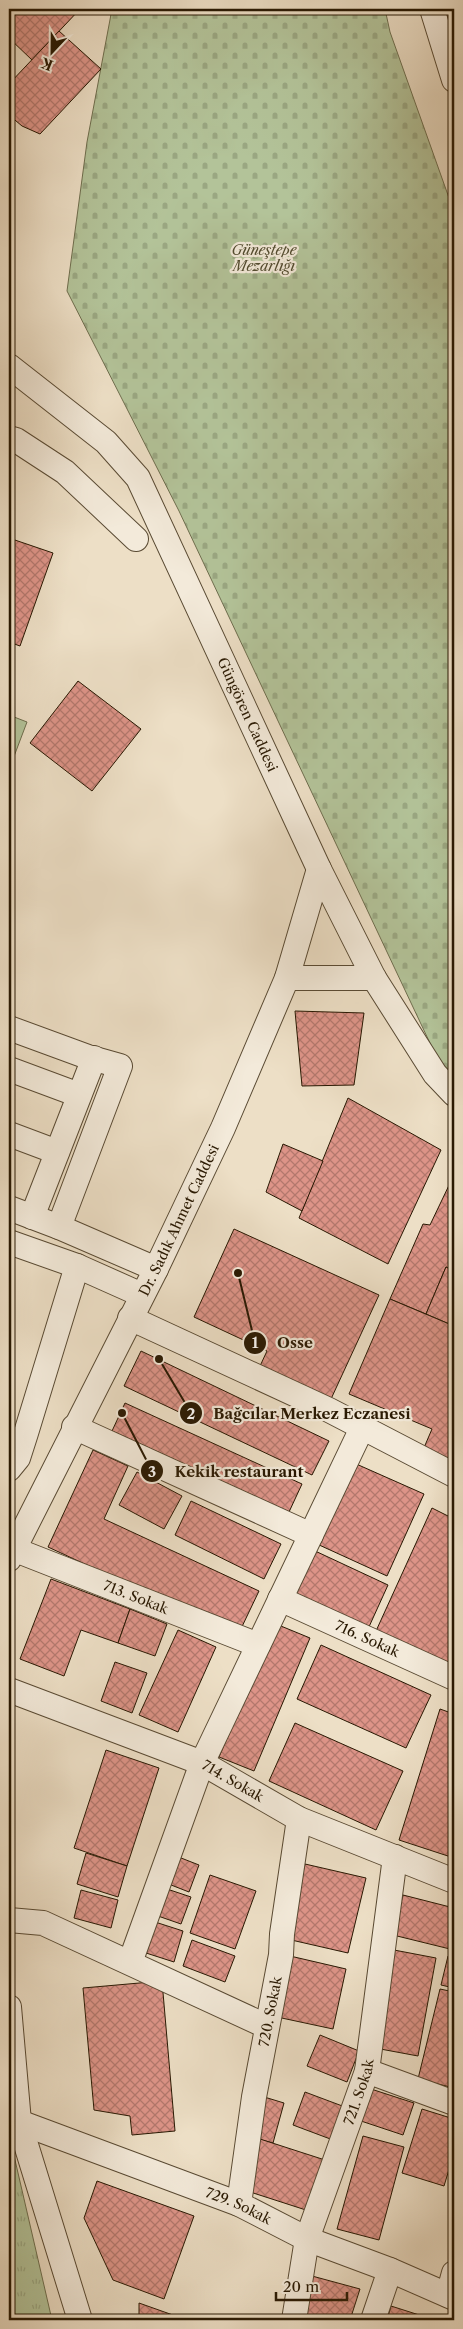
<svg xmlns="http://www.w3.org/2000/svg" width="463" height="2329" font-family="'Libre Caslon Text',serif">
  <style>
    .grass { fill: #b3c399; stroke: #6e6e4e }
    .cemetery { fill: url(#cemetery-stones); stroke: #6e6e4e }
    .park { fill: url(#park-tufts); stroke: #6e6e4e }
    .building { fill: url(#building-cross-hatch); stroke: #281802 }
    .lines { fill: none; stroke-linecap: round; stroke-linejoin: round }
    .minor-casing { stroke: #594a33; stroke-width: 26 }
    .minor { stroke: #f3eada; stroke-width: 24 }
    .labels { text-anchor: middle; stroke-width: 4.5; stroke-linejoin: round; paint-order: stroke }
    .park-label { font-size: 14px; font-style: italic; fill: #524b2f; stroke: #f3eada }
    .street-label { font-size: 14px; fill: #281802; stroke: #f3eada }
    .leader { fill: none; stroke: #281802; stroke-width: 2 }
    .callout-dot { fill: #281802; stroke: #f3eada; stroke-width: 2 }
    .mark-label { font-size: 15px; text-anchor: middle; font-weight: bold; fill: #fff }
    .callout-label { font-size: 15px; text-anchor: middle; font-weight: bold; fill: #281802; stroke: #f3eada; stroke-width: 4.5; stroke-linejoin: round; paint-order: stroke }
  </style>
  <defs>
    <pattern id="cemetery-stones" width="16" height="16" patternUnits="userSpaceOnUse" patternTransform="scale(1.25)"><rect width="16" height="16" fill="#b3c399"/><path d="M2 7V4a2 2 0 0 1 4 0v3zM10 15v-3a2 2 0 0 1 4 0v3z" fill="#9aa782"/></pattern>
    <pattern id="park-tufts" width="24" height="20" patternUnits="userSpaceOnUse" patternTransform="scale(1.25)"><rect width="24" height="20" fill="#b3c399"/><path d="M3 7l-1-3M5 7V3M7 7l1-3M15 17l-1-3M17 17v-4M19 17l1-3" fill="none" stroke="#9aa782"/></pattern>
    <pattern id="building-cross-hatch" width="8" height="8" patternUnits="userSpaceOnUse" patternTransform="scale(1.25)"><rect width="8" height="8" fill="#dd9488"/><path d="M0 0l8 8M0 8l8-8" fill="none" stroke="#b3786d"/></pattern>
  </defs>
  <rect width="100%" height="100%" fill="#eddfc6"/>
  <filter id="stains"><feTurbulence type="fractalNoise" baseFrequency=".004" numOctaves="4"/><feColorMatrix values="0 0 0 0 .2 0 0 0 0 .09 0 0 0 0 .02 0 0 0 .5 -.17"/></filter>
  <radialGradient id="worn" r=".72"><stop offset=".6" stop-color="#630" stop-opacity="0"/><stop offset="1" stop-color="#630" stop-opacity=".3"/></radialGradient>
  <polygon class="grass" points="9,715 27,722 10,767 9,767"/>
  <polygon class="cemetery" points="112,9 385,9 390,32 454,212 454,1094 179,511 67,291 87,142"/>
  <polygon class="park" points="9,2134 52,2320 9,2320"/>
  <g class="building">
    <polygon points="9,9 80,9 32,60 9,38 9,28 11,26 9,24"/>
    <polygon points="454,20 454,38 450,25"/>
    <polygon points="59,31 101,69 40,134 22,126 9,115 9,84"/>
    <polygon points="9,538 53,553 20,646 9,642"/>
    <polygon points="78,681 141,729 92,791 30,743"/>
    <polygon points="295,1011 364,1013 354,1085 302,1086"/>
    <polygon points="348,1098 441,1150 388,1264 299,1218"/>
    <polygon points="283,1144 323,1161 302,1211 266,1192"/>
    <polygon points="452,1179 454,1180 454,1271 446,1267 426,1314 390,1299 423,1224 430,1225"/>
    <polygon points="234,1229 379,1295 331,1399 260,1366 267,1351 194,1317"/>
    <polygon points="446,1267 454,1271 454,1326 426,1314"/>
    <polygon points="390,1299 454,1326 454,1464 423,1450 432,1429 349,1394"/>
    <polygon points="141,1351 329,1441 312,1475 124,1386"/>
    <polygon points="125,1403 302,1484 289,1512 112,1431"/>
    <polygon points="93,1450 128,1466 104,1519 259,1591 238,1635 48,1547"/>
    <polygon points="354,1463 424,1494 387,1576 317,1544"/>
    <polygon points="137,1472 182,1496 164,1529 119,1505"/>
    <polygon points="191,1501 281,1544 264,1579 175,1535"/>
    <polygon points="432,1508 454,1519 454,1668 376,1631"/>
    <polygon points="313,1550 388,1585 368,1629 292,1594"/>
    <polygon points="51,1579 130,1609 118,1643 81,1630 64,1676 20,1659"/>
    <polygon points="130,1609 167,1624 155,1656 118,1643"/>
    <polygon points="276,1624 310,1638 254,1771 219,1757"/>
    <polygon points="178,1630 216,1647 178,1732 139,1715"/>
    <polygon points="321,1645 431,1695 406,1748 297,1699"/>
    <polygon points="115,1662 147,1673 132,1713 101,1701"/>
    <polygon points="440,1709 454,1714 454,1858 399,1840"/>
    <polygon points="295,1723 403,1771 376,1830 269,1781"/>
    <polygon points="106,1750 159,1768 127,1866 74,1848"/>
    <polygon points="86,1853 127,1866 118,1897 77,1884"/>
    <polygon points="176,1856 199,1865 189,1892 166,1883"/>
    <polygon points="305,1864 366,1878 348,1953 287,1939"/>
    <polygon points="210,1875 256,1891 235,1949 190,1933"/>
    <polygon points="167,1889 191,1897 181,1924 158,1916"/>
    <polygon points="81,1890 118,1900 111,1928 74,1918"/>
    <polygon points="403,1895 454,1908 454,1950 393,1935"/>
    <polygon points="152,1921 183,1931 174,1962 143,1952"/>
    <polygon points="192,1940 235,1956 225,1982 183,1966"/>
    <polygon points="394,1950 436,1958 418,2056 375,2048"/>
    <polygon points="290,1956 346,1969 333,2029 277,2017"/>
    <polygon points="448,1956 454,1958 454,1988 441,1985"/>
    <polygon points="162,1981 175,2131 132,2135 130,2116 94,2110 83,1988"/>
    <polygon points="440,1989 454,1992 454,2088 418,2079"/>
    <polygon points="320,2035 359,2051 347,2082 307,2066"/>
    <polygon points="371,2089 414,2103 403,2135 361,2121"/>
    <polygon points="305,2092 345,2107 333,2140 293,2125"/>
    <polygon points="261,2096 284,2103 273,2143 250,2137"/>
    <polygon points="422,2109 454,2119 454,2153 444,2186 402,2173"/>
    <polygon points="363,2136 404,2147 379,2240 337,2229"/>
    <polygon points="260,2139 325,2160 309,2211 244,2190"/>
    <polygon points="97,2181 194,2216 164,2299 113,2280 84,2218"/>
    <polygon points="312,2276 360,2289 350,2320 306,2320"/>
    <polygon points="139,2303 187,2320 139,2320"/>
    <polygon points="391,2306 435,2320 387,2320"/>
  </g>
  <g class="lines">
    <g class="minor-casing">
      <g id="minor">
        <polyline points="432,9 454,80"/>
        <path id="s1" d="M 9,366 L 106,442 L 138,478 L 319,869 L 374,978 L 435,1074 L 454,1094"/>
        <polyline points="9,438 16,440 65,472 136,539"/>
        <polyline points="287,978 374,978"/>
        <polyline points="9,1028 88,1057 120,1066 59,1227"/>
        <polyline points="9,1069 79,1095"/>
        <polyline points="9,1134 57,1152"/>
        <polyline points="9,1208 59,1227 156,1269"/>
        <polyline points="32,1217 94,1058"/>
        <polyline points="9,1242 77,1266 142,1295"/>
        <polyline points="130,1318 329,1410 454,1475"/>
        <polyline points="74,1427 311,1535"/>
        <polyline points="9,1469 18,1458 26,1433 77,1266"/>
        <path id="s2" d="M 13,1549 L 258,1645"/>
        <path id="s3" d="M 9,1559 L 156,1269 L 223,1128 L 287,978 L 319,869"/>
        <path id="s4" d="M 280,1599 L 454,1678"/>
        <path id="s5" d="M 9,1690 L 202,1763 L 299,1819 L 454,1881"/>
        <polyline points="9,1920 43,1923 266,2026"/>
        <polyline points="132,1957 202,1763 362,1428"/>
        <polyline points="9,2007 19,2122 80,2320"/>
        <polyline points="367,2071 454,2103"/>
        <path id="s6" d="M 19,2122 L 239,2204 L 307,2239 L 390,2270 L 454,2298"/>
        <path id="s7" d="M 239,2204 L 254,2097 L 281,1955 L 282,1934 L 299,1819"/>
        <polyline points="448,2295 454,2273"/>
        <path id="s8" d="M 294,2320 L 307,2239 L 367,2071 L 395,1857"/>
        <polyline points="373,2320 390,2270"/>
      </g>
    </g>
    <use href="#minor" class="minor"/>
  </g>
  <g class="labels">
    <g class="park-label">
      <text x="264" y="255">Güneştepe<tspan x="264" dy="16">Mezarlığı</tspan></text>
    </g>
    <g class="street-label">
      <text dy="5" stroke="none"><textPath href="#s1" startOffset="432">Güngören Caddesi</textPath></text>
      <text dy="5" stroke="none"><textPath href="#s3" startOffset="379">Dr. Sadık Ahmet Caddesi</textPath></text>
      <text dy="5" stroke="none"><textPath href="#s2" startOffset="132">713. Sokak</textPath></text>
      <text dy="5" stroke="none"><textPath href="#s4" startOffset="96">716. Sokak</textPath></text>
      <text dy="5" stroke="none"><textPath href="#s5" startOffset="242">714. Sokak</textPath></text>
      <text dy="5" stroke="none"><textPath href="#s7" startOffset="195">720. Sokak</textPath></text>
      <text dy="5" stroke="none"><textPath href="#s8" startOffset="238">721. Sokak</textPath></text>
      <text dy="5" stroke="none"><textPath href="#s6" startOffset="235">729. Sokak</textPath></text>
    </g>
  </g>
  <path class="leader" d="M238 1273L255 1343M159 1359L191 1413M122 1413L152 1471"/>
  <g class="callout-dot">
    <circle cx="238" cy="1273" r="5"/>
    <circle cx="159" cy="1359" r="5"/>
    <circle cx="122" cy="1413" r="5"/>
    <circle cx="255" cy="1343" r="12"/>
    <circle cx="191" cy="1413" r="12"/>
    <circle cx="152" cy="1471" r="12"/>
  </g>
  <g class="mark-label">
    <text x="255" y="1348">1</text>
    <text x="191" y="1419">2</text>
    <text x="152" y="1477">3</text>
  </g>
  <g class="callout-label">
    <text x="295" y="1348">Osse</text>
    <text x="312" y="1419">Bağcılar Merkez Eczanesi</text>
    <text x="239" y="1477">Kekik restaurant</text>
  </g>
  <rect width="463" height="2329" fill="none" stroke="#eddfc6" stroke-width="30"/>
  <rect x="10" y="10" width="443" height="2309" fill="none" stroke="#281802" stroke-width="2.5"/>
  <rect x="15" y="15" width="433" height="2299" fill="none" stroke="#281802"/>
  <g transform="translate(52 52) rotate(202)" stroke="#f3eada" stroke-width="4" paint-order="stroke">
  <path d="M0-4L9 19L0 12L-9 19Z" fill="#281802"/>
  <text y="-8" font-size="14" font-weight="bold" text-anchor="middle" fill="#281802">K</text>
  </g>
  <path d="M276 2292v8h71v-8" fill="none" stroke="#281802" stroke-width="2.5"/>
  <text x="283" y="2292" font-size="15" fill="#281802" stroke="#f3eada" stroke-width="4" paint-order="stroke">20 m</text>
  <rect width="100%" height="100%" filter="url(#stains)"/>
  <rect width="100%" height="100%" fill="url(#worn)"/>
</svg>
